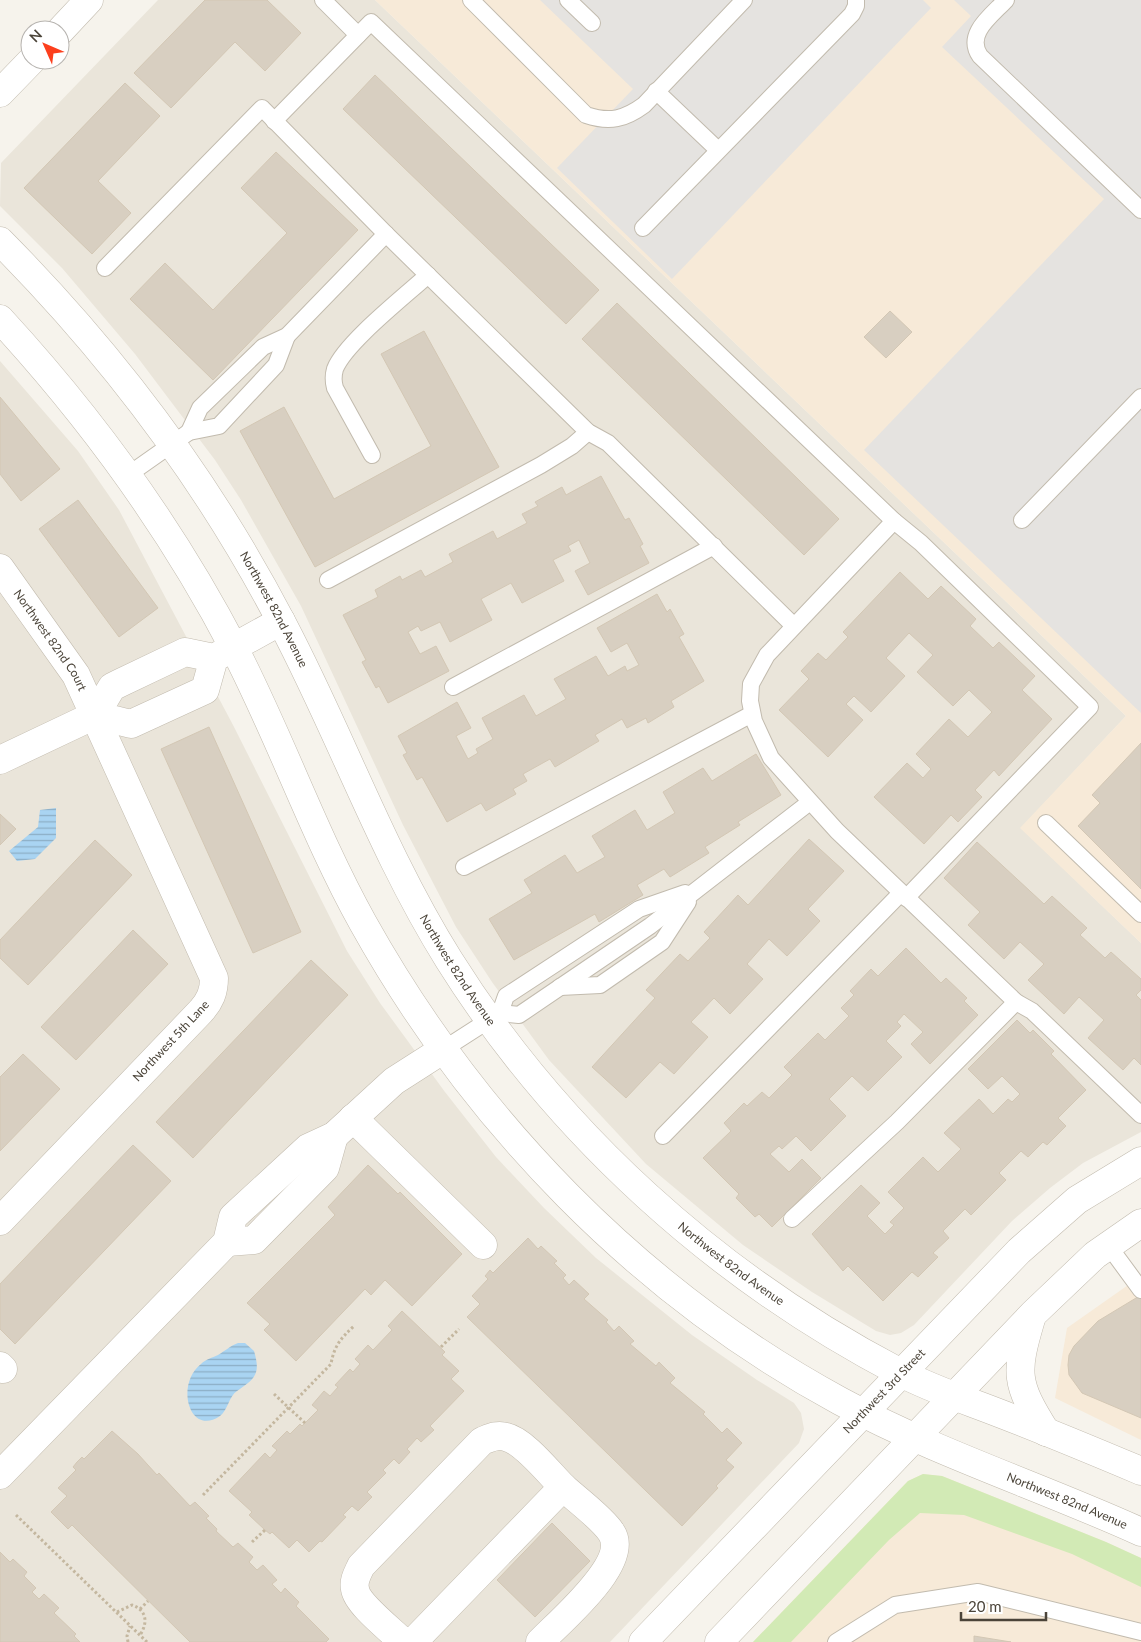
<svg xmlns="http://www.w3.org/2000/svg" width="1141" height="1642" font-family="Lato,sans-serif">
  <style>
    .residential { fill: #eae5da }
    .commercial { fill: #f7ead8 }
    .green { fill: #d2eab5 }
    .parking { fill: #e5e3e0 }
    .water { fill: url(#water-rules) }
    .building { fill: #d8cfc1; stroke: #d3c7b4 }
    .lines { fill: none; stroke-linecap: round; stroke-linejoin: round }
    .service-casing { stroke: #c2bbae; stroke-width: 18 }
    .minor-casing { stroke: #c2bbae; stroke-width: 29 }
    .tertiary-casing { stroke: #c2bbae; stroke-width: 29 }
    .path { stroke: #c4b79f; stroke-width: 3; stroke-dasharray: 2.5 2.5; stroke-linecap: butt }
    .service { stroke: #fff; stroke-width: 16 }
    .minor { stroke: #fff; stroke-width: 28 }
    .tertiary { stroke: #fff; stroke-width: 28 }
    .labels { text-anchor: middle; stroke-width: 5; stroke-linejoin: round; paint-order: stroke }
    .street-label { font-size: 12px; fill: #4b4439; stroke: #fff }
  </style>
  <defs>
    <pattern id="water-rules" width="6" height="5" patternUnits="userSpaceOnUse" patternTransform="scale(1.25)"><rect width="6" height="5" fill="#a9d4f2"/><path d="M0 2.5h6" fill="none" stroke="#8caec5"/></pattern>
  </defs>
  <rect width="100%" height="100%" fill="#f6f3ec"/>
  <g class="residential">
    <polygon points="158,0 375,0 1126,716 1021,828 1141,943 1141,1132 1083,1163 1050,1188 1012,1221 914,1325 901,1333 890,1335 876,1331 812,1292 743,1245 646,1164 549,1060 492,982 456,927 403,825 301,606 241,500 215,460 135,354 62,268 0,206 1,163"/>
    <polygon points="0,361 78,451 119,510 233,725 347,951 380,1003 445,1092 496,1157 544,1208 596,1258 692,1335 757,1380 794,1403 801,1413 804,1429 799,1443 610,1642 0,1642"/>
  </g>
  <g class="commercial">
    <polygon points="375,0 1141,0 1141,943 1020,828 1126,716"/>
    <polygon points="1141,1276 1141,1440 1055,1398 1067,1328"/>
    <polygon points="923,1474 942,1476 1106,1542 1141,1558 1141,1642 753,1642 908,1481"/>
  </g>
  <polygon class="green" points="923,1474 942,1476 1106,1542 1141,1558 1141,1587 1072,1554 964,1515 920,1513 889,1540 791,1642 753,1642 908,1481"/>
  <g class="parking">
    <polygon points="540,0 923,0 931,8 672,279 557,168 633,89"/>
    <polygon points="954,0 1141,0 1141,713 864,450 1104,199 942,47 971,16"/>
  </g>
  <g class="water">
    <polygon points="56,808 56,838 35,859 17,861 9,851 38,827 40,810"/>
    <path d="M 238,1343 L 245,1343 L 254,1351 C 261,1374 255,1379 237,1391 C 229,1396 228,1410 220,1416 C 189,1437 175,1384 201,1364 C 206,1359 212,1358 218,1355 C 225,1351 230,1346 238,1343 Z"/>
  </g>
  <g class="building">
    <polygon points="205,0 267,0 301,33 265,71 235,42 171,108 134,73"/>
    <polygon points="375,75 599,290 566,324 343,109"/>
    <polygon points="125,83 160,116 98,181 131,213 92,254 24,188"/>
    <polygon points="276,152 358,230 213,380 130,299 165,263 213,310 287,233 241,188"/>
    <polygon points="617,303 839,519 804,555 582,339"/>
    <polygon points="890,311 912,332 886,358 864,337"/>
    <polygon points="424,331 499,467 315,567 240,431 284,407 334,499 431,446 381,354"/>
    <polygon points="0,397 60,469 21,501 0,474"/>
    <polygon points="601,476 625,520 629,518 643,544 640,546 649,563 588,595 575,571 590,563 579,540 568,546 571,551 553,560 564,581 522,603 511,583 481,599 492,620 450,642 440,622 421,631 418,626 408,632 420,654 436,646 449,671 388,703 379,686 376,688 362,662 366,660 343,615 378,597 375,590 400,576 402,580 421,570 425,577 453,562 449,554 493,531 497,539 527,523 522,514 538,506 535,502 562,487 566,495"/>
    <polygon points="78,500 158,608 119,637 39,529"/>
    <polygon points="900,572 928,599 941,586 976,619 970,626 993,648 999,642 1035,676 1022,690 1052,719 999,776 994,770 975,790 982,797 958,822 951,815 924,844 874,797 907,763 923,778 931,769 916,754 949,719 968,737 992,712 969,690 953,706 917,672 933,655 909,633 886,658 905,676 871,712 854,696 846,704 863,720 828,757 779,710 809,679 801,671 818,653 826,660 848,637 843,632"/>
    <polygon points="657,594 667,612 670,609 684,634 679,637 704,681 671,701 674,707 648,723 646,718 627,728 622,719 595,735 599,741 555,767 550,759 523,774 527,781 513,789 516,794 486,811 481,803 447,822 422,777 417,780 403,755 407,753 398,736 457,702 471,728 456,736 468,759 478,753 476,749 493,739 482,718 524,695 536,716 566,699 554,679 596,656 608,676 625,666 627,671 639,665 627,643 611,652 597,628"/>
    <polygon points="209,727 301,932 253,953 161,749"/>
    <polygon points="1141,743 1141,889 1078,826 1100,803 1092,795"/>
    <polygon points="756,754 781,795 738,822 740,825 705,847 709,853 670,877 664,869 637,885 643,895 599,922 595,914 514,960 489,919 532,893 524,880 565,855 577,873 605,857 592,836 635,810 647,830 675,813 663,792 703,768 712,781"/>
    <polygon points="0,814 16,829 0,845"/>
    <polygon points="809,839 844,871 808,909 820,921 787,956 769,939 747,964 763,979 730,1014 714,998 691,1022 708,1037 674,1074 660,1062 626,1098 592,1067 655,998 646,990 680,954 688,961 710,938 704,932 738,895 748,905"/>
    <polygon points="95,840 132,875 28,985 0,958 0,940"/>
    <polygon points="977,842 1044,904 1052,896 1087,928 1080,935 1105,958 1111,952 1141,979 1141,990 1136,995 1141,1000 1141,1065 1134,1058 1123,1070 1088,1038 1104,1020 1079,997 1064,1014 1028,980 1044,964 1020,942 1004,959 968,925 980,912 944,878"/>
    <polygon points="133,930 168,964 76,1060 41,1027"/>
    <polygon points="906,948 941,983 946,978 967,998 964,1001 978,1015 930,1064 911,1044 923,1032 904,1014 897,1022 901,1026 886,1041 902,1057 868,1091 852,1076 829,1099 846,1116 811,1151 796,1136 782,1149 779,1146 770,1154 789,1172 802,1159 821,1178 772,1227 759,1214 755,1217 736,1198 739,1194 703,1158 731,1131 724,1123 744,1103 747,1106 762,1092 769,1098 792,1075 784,1067 818,1033 825,1040 849,1016 841,1008 854,995 850,991 871,969 878,976"/>
    <polygon points="311,960 348,995 193,1158 156,1122"/>
    <polygon points="1017,1020 1030,1033 1033,1030 1054,1051 1051,1054 1086,1090 1058,1118 1066,1126 1047,1145 1043,1142 1028,1157 1021,1151 999,1173 1006,1180 971,1215 965,1209 943,1231 949,1238 933,1253 938,1257 918,1277 912,1272 883,1301 848,1266 843,1271 812,1234 861,1185 880,1203 867,1216 885,1234 894,1225 890,1222 904,1208 888,1192 923,1157 938,1172 961,1149 944,1133 979,1099 993,1114 1008,1099 1012,1102 1020,1094 1002,1076 988,1089 968,1069"/>
    <polygon points="23,1054 60,1089 0,1151 0,1077"/>
    <polygon points="133,1145 171,1181 15,1344 0,1329 0,1284"/>
    <polygon points="368,1165 398,1194 400,1192 462,1254 412,1306 385,1280 371,1295 365,1289 296,1361 264,1330 270,1324 247,1303 335,1215 328,1207"/>
    <polygon points="528,1238 538,1249 541,1246 557,1261 554,1263 566,1275 563,1278 569,1285 574,1280 589,1294 584,1299 608,1320 606,1322 614,1331 619,1326 634,1341 630,1344 656,1366 659,1362 675,1378 670,1383 705,1412 703,1414 722,1433 727,1428 742,1443 726,1460 734,1467 716,1486 718,1488 682,1526 467,1317 480,1304 472,1296 488,1279 485,1276 490,1270 493,1273"/>
    <polygon points="1141,1295 1141,1418 1082,1393 1069,1375 1068,1365 1069,1355 1074,1346 1098,1321"/>
    <polygon points="402,1311 445,1352 442,1355 459,1371 451,1379 464,1391 430,1426 434,1430 421,1442 417,1438 407,1449 410,1452 399,1464 394,1459 383,1470 386,1473 367,1492 372,1497 358,1511 352,1506 343,1515 346,1517 322,1542 320,1541 309,1552 297,1540 289,1548 272,1532 270,1534 265,1530 249,1515 252,1512 229,1491 265,1453 270,1458 277,1450 272,1446 287,1431 290,1434 300,1424 302,1426 318,1410 312,1405 324,1391 330,1396 338,1387 335,1385 350,1369 353,1372 360,1364 355,1359 368,1345 373,1350 392,1330 388,1326"/>
    <polygon points="112,1431 138,1454 157,1475 159,1473 190,1506 195,1502 209,1516 206,1518 217,1529 216,1531 233,1547 238,1543 253,1557 249,1562 257,1570 263,1565 277,1580 272,1584 281,1593 285,1588 299,1602 296,1606 329,1639 326,1642 190,1642 72,1525 68,1529 51,1512 67,1496 58,1488 76,1470 73,1467 77,1462 82,1457 84,1459"/>
    <polygon points="552,1523 590,1561 535,1617 497,1580"/>
    <polygon points="0,1552 10,1562 13,1559 27,1572 24,1576 36,1588 32,1592 39,1599 44,1594 59,1608 54,1613 76,1634 74,1636 80,1642 0,1642"/>
    <polygon points="974,1636 1011,1642 974,1642"/>
  </g>
  <g class="lines">
    <g class="service-casing">
      <g id="service">
        <polyline points="323,0 358,35"/>
        <path d="M 471,0 L 586,115 C 610,123 625,119 644,105 L 744,0"/>
        <polyline points="568,0 592,23"/>
        <path d="M 1006,0 C 991,16 965,34 980,56 L 1141,210"/>
        <polyline points="656,91 718,150"/>
        <polyline points="274,121 371,22 894,521 921,543 1090,707 906,898"/>
        <polyline points="643,228 852,14 856,6 856,0"/>
        <polyline points="105,268 262,108 386,234 588,432 608,443 793,625"/>
        <polyline points="189,432 200,408 263,347 287,336 386,234"/>
        <path d="M 372,455 L 335,388 C 333,381 333,376 335,369 C 345,343 405,296 428,275"/>
        <polyline points="128,475 189,432 219,426 276,365 287,336"/>
        <polyline points="1022,520 1141,397"/>
        <polyline points="894,521 767,655 751,684 750,701 754,721 771,758 837,831 1016,1002 1032,1011 1141,1115"/>
        <polyline points="328,580 541,465 572,446 588,432"/>
        <polyline points="453,687 714,546"/>
        <polyline points="1046,823 1141,914"/>
        <polyline points="464,867 752,714"/>
        <polyline points="560,987 600,985 662,942 688,902"/>
        <polyline points="500,1013 519,1015 650,926 810,802"/>
        <polyline points="444,1049 500,1013 506,996 639,909 685,893"/>
        <polyline points="663,1136 901,893"/>
        <polyline points="792,1219 897,1122 1016,1002"/>
        <polyline points="1108,1245 1141,1290"/>
        <polyline points="836,1642 895,1605 978,1592 1141,1632"/>
      </g>
    </g>
    <g class="minor-casing">
      <g id="minor">
        <path id="s1" d="M 0,568 L 76,675 L 214,978 C 214,992 210,1001 201,1011 L 0,1221"/>
        <polyline points="214,658 205,690 131,724 95,715 112,687 120,683 185,652 214,658 281,621"/>
        <polyline points="0,760 95,715"/>
        <polyline points="353,1118 483,1245"/>
        <polyline points="227,1242 254,1240 325,1168 334,1136"/>
        <polyline points="0,1366 3,1369"/>
        <polyline points="0,1475 227,1242 233,1217 308,1148 334,1136 394,1081 444,1049"/>
        <path d="M 403,1642 C 391,1630 357,1604 355,1589 C 353,1580 358,1573 361,1566 L 482,1441 C 490,1438 497,1434 506,1437 C 524,1441 549,1473 563,1487 L 413,1642"/>
        <path d="M 540,1642 C 559,1622 632,1562 611,1532 C 602,1518 576,1499 563,1487"/>
      </g>
    </g>
    <g class="tertiary-casing">
      <g id="tertiary">
        <polyline points="60,31 89,0"/>
        <polyline points="0,93 32,60"/>
        <path id="s2" d="M 0,241 C 113,355 209,482 283,625 C 341,735 382,853 449,960 C 558,1134 717,1277 899,1372 C 933,1390 969,1401 1004,1415 C 1050,1433 1096,1452 1141,1471"/>
        <path id="s3" d="M 0,319 C 92,419 172,529 235,650 C 281,739 314,835 363,923 C 474,1122 639,1292 840,1401 C 936,1453 1042,1487 1141,1532"/>
        <path d="M 1031,1319 C 1015,1373 1015,1383 1046,1432"/>
        <path id="s4" d="M 643,1642 L 1019,1251 L 1077,1200 L 1141,1161"/>
        <polyline points="719,1642 1033,1314 1095,1255 1141,1223"/>
      </g>
    </g>
    <g class="path">
      <polyline points="441,1347 459,1329"/>
      <polyline points="274,1394 305,1423"/>
      <path d="M 203,1495 L 331,1364 C 334,1346 341,1338 354,1326"/>
      <polyline points="16,1515 147,1642"/>
      <polyline points="252,1542 265,1530"/>
      <polyline points="140,1609 148,1601"/>
      <path d="M 117,1612 L 132,1605 C 147,1610 148,1623 140,1635"/>
      <polyline points="128,1642 127,1636 130,1626"/>
    </g>
    <use href="#service" class="service"/>
    <use href="#minor" class="minor"/>
    <use href="#tertiary" class="tertiary"/>
  </g>
  <g class="labels">
    <g class="street-label">
      <text dy="4" stroke="none"><textPath href="#s2" startOffset="461">Northwest 82nd Avenue</textPath></text>
      <text dy="4" stroke="none"><textPath href="#s1" startOffset="88">Northwest 82nd Court</textPath></text>
      <text dy="4" stroke="none"><textPath href="#s2" startOffset="866">Northwest 82nd Avenue</textPath></text>
      <text transform="translate(171 1041) rotate(-47)" y="4">Northwest 5th Lane</text>
      <text dy="4" stroke="none"><textPath href="#s2" startOffset="1270">Northwest 82nd Avenue</textPath></text>
      <text dy="4" stroke="none"><textPath href="#s4" startOffset="348">Northwest 3rd Street</textPath></text>
      <text dy="4" stroke="none"><textPath href="#s3" startOffset="1641">Northwest 82nd Avenue</textPath></text>
    </g>
  </g>
  <g transform="translate(45 45) rotate(315)"><circle r="24" fill="#ffffff" stroke="#b7b4b0"/>
  <path d="M0-4L9 19L0 12L-9 19Z" fill="#fc3f1d"/>
  <text y="-8" font-size="14" font-weight="bold" text-anchor="middle" fill="#4b4439">N</text>
  </g>
  <path d="M961 1612v8h85v-8" fill="none" stroke="#4b4439" stroke-width="2.5"/>
  <text x="968" y="1612" font-size="15" fill="#4b4439" stroke="#ffffff" stroke-width="4" paint-order="stroke">20 m</text>
</svg>
